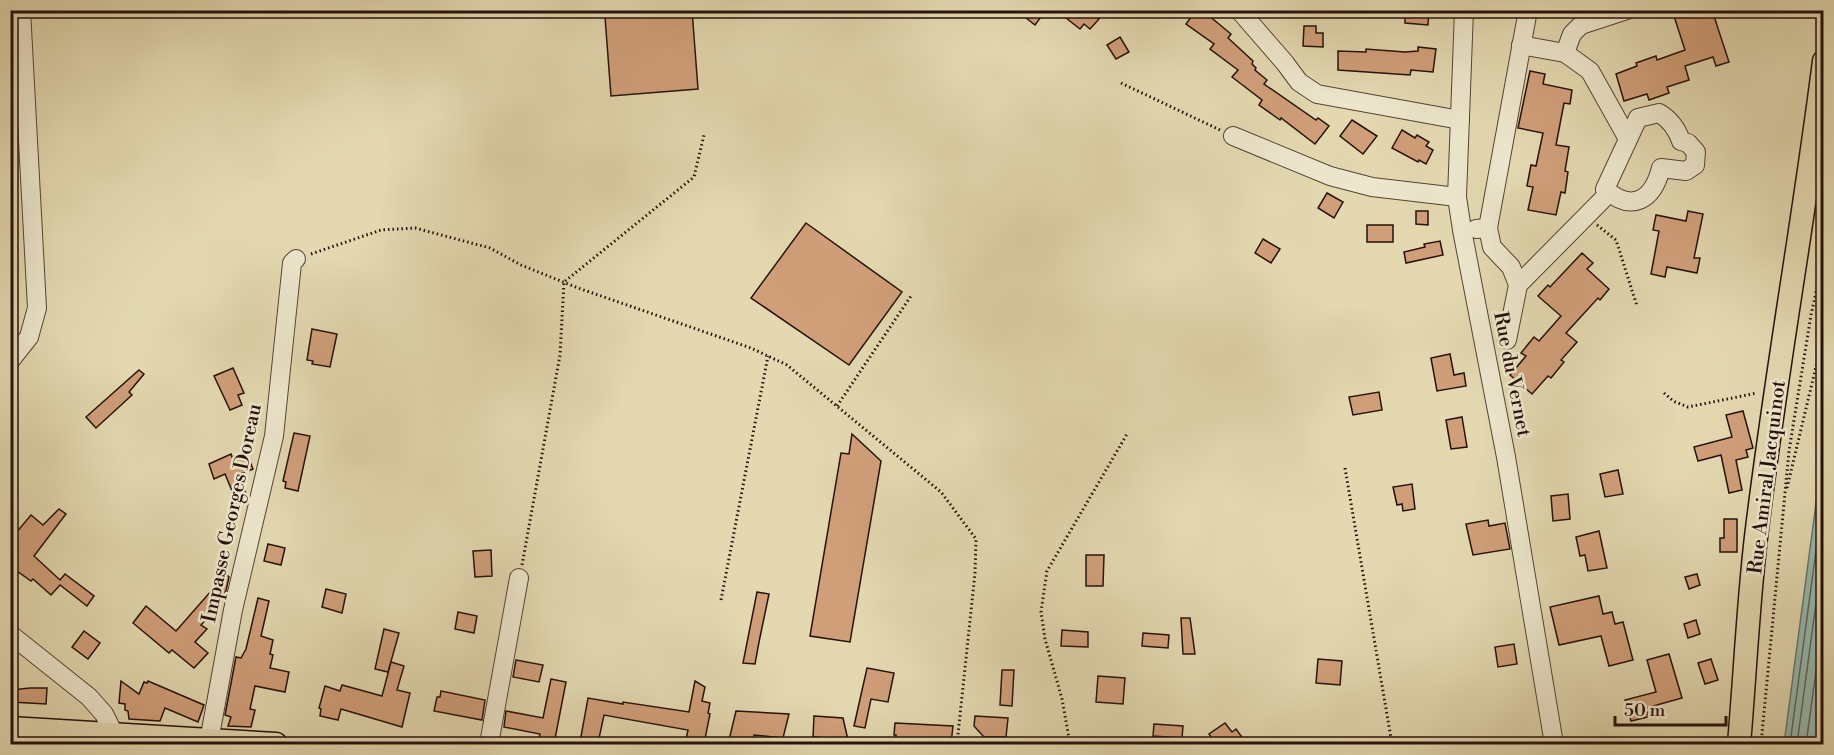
<svg xmlns="http://www.w3.org/2000/svg" width="1834" height="755" font-family="'Libre Bodoni',serif">
  <style>
    .water { fill: #96b9b0; stroke: #69766e; stroke-width: 1.5 }
    .lines { fill: none; stroke-linecap: round; stroke-linejoin: round }
    .shore { stroke: #5e655d; stroke-width: 1.5 }
    .building { fill: #d09f7a; stroke: #26110a; stroke-width: 1.5 }
    .minor-casing { stroke: #554334; stroke-width: 20 }
    .major-casing { stroke: #26110a; stroke-width: 25 }
    .path { stroke: #26110a; stroke-width: 3; stroke-dasharray: 1.5 3; stroke-linecap: butt }
    .minor { stroke: #ede6cc; stroke-width: 18 }
    .major { stroke: #e3d8b0; stroke-width: 22 }
    .labels { text-anchor: middle; stroke-width: 5; stroke-linejoin: round; paint-order: stroke }
    .street-label { font-size: 20px; fill: #26110a; stroke: #ede6cc }
  </style>
  <rect width="100%" height="100%" fill="#e3d8b0"/>
  <filter id="stains"><feTurbulence type="fractalNoise" baseFrequency=".00333" numOctaves="4"/><feColorMatrix values="0 0 0 0 .2 0 0 0 0 .09 0 0 0 0 .02 0 0 0 .5 -.17"/></filter>
  <radialGradient id="worn" r=".72"><stop offset=".6" stop-color="#630" stop-opacity="0"/><stop offset="1" stop-color="#630" stop-opacity=".3"/></radialGradient>
  <polygon class="water" points="1823,451 1823,744 1784,744"/>
  <g class="lines">
    <g class="shore">
      <polyline points="1790,744 1824,491"/>
      <polyline points="1797,744 1824,544"/>
      <polyline points="1806,744 1824,613"/>
    </g>
  </g>
  <g class="building">
    <polygon points="692,10 698,89 611,96 605,17"/>
    <polygon points="1016,10 1046,10 1035,25"/>
    <polygon points="1056,10 1101,10 1096,17 1099,19 1090,29 1084,24 1080,29"/>
    <polygon points="1196,10 1202,10 1231,34 1228,38 1253,61 1252,64 1256,68 1255,70 1267,80 1264,84 1316,120 1318,118 1329,126 1315,144 1281,118 1280,120 1259,105 1262,100 1232,77 1238,70 1210,49 1214,44 1186,24"/>
    <polygon points="1405,10 1429,10 1428,25 1405,23"/>
    <polygon points="1672,10 1712,10 1729,62 1716,66 1713,57 1685,66 1689,80 1667,87 1669,93 1649,100 1647,94 1624,101 1616,74 1637,66 1636,63 1656,56 1657,60 1685,50"/>
    <polygon points="1304,26 1316,26 1316,33 1323,33 1323,47 1303,46"/>
    <polygon points="1120,37 1129,52 1116,59 1107,45"/>
    <polygon points="1418,47 1436,49 1433,72 1411,70 1410,75 1338,70 1338,51 1366,52 1366,49 1405,52 1418,51"/>
    <polygon points="1530,71 1545,74 1543,84 1572,90 1570,104 1564,103 1556,145 1569,147 1565,171 1568,172 1565,193 1561,192 1556,215 1528,210 1533,187 1527,186 1531,165 1536,166 1543,133 1518,128"/>
    <polygon points="1352,120 1377,136 1363,154 1340,136"/>
    <polygon points="1402,130 1415,138 1417,135 1429,142 1426,146 1433,150 1426,164 1419,160 1418,162 1392,148"/>
    <polygon points="1327,193 1343,202 1334,218 1318,208"/>
    <polygon points="1416,211 1428,211 1428,225 1416,224"/>
    <polygon points="1688,211 1703,214 1694,258 1700,258 1697,273 1667,267 1665,277 1651,274 1659,231 1653,230 1656,215 1686,221"/>
    <polygon points="806,223 902,292 849,365 751,298"/>
    <rect x="1367" y="225" width="26" height="17"/>
    <polygon points="1263,239 1280,249 1271,263 1255,253"/>
    <polygon points="1440,241 1443,255 1406,263 1404,252 1425,247 1424,244"/>
    <polygon points="1582,253 1593,263 1587,269 1609,289 1600,300 1598,298 1566,333 1577,342 1561,360 1564,362 1551,378 1548,376 1532,394 1510,375 1526,356 1521,353 1534,337 1539,341 1561,316 1538,296 1548,285 1550,287"/>
    <polygon points="312,329 337,334 330,367 312,364 313,361 307,360"/>
    <polygon points="1450,354 1454,375 1464,373 1466,386 1437,391 1431,358"/>
    <polygon points="233,368 244,393 238,395 242,405 230,410 214,376"/>
    <polygon points="139,370 144,374 129,392 132,395 96,428 86,417"/>
    <polygon points="1379,392 1382,410 1353,415 1349,397"/>
    <polygon points="1743,411 1753,448 1746,450 1748,457 1736,460 1742,490 1729,493 1721,455 1698,461 1694,447 1732,437 1726,415"/>
    <polygon points="1462,417 1467,447 1451,449 1446,420"/>
    <polygon points="294,433 310,436 298,491 285,488 286,482 283,481"/>
    <polygon points="852,434 881,461 850,642 810,636 841,453 849,454"/>
    <polygon points="246,451 253,469 238,475 248,498 247,501 238,505 225,474 214,479 209,464 231,454 232,457"/>
    <polygon points="1618,470 1623,494 1605,497 1600,474"/>
    <polygon points="1412,484 1415,509 1403,511 1402,504 1397,505 1393,487"/>
    <polygon points="1568,494 1570,519 1553,521 1551,496"/>
    <polygon points="59,509 66,514 34,556 60,580 65,574 94,596 87,606 60,585 51,595 33,579 31,581 10,566 10,540 31,515 43,525"/>
    <polygon points="1724,519 1737,519 1737,552 1720,552 1720,538 1724,538"/>
    <polygon points="1488,520 1489,526 1505,523 1510,549 1473,555 1466,524"/>
    <polygon points="1599,531 1607,568 1588,571 1585,555 1580,556 1576,537"/>
    <polygon points="268,544 285,548 281,565 264,561"/>
    <polygon points="491,550 492,576 475,577 473,551"/>
    <polygon points="1086,555 1104,555 1103,586 1086,586"/>
    <polygon points="226,574 229,577 226,591 213,606 216,608 201,625 207,629 195,642 208,653 194,668 172,650 169,653 133,623 146,606 176,631"/>
    <polygon points="1697,574 1700,585 1689,589 1685,577"/>
    <polygon points="326,589 346,594 342,613 322,607"/>
    <polygon points="757,592 769,594 759,642 755,664 743,663"/>
    <polygon points="1599,596 1603,614 1612,612 1615,624 1623,622 1633,660 1609,666 1601,636 1559,645 1550,607"/>
    <polygon points="258,598 269,601 261,636 273,640 270,654 273,655 270,668 289,672 285,692 255,686 250,709 255,710 251,727 228,726 231,717 225,715 236,657 241,658 246,649"/>
    <polygon points="458,612 477,616 474,633 455,629"/>
    <polygon points="1181,618 1190,618 1195,654 1183,654"/>
    <polygon points="1696,620 1700,634 1688,638 1684,624"/>
    <polygon points="384,629 399,633 388,672 375,669"/>
    <polygon points="1062,630 1088,632 1088,647 1061,646"/>
    <polygon points="84,631 100,643 88,659 72,647"/>
    <polygon points="1143,633 1169,635 1168,648 1142,646"/>
    <polygon points="1514,644 1517,664 1498,667 1495,647"/>
    <polygon points="1669,654 1682,698 1646,708 1648,717 1631,721 1625,700 1656,692 1647,660"/>
    <polygon points="1318,659 1342,661 1340,685 1316,683"/>
    <polygon points="1711,659 1718,680 1705,684 1698,663"/>
    <polygon points="516,660 543,665 539,682 513,677"/>
    <polygon points="391,662 404,666 397,690 410,693 402,727 341,709 338,720 320,716 321,709 319,708 325,686 340,691 342,685 382,696"/>
    <polygon points="867,668 894,673 888,702 871,699 865,728 854,726"/>
    <polygon points="1002,670 1014,670 1012,706 1000,705"/>
    <polygon points="1098,676 1125,678 1123,704 1096,702"/>
    <polygon points="551,679 566,682 554,744 538,743 540,734 504,727 506,711 543,718"/>
    <polygon points="121,681 139,694 144,682 147,683 148,681 204,705 198,722 165,708 160,721 129,719 128,711 125,710 125,704 119,703"/>
    <polygon points="695,681 705,687 702,701 710,703 708,713 710,714 704,744 685,744 688,730 604,715 598,743 593,742 592,744 580,742 588,698 623,704 623,702 689,712"/>
    <polygon points="30,688 47,688 46,704 11,702 12,690"/>
    <polygon points="441,691 485,700 482,720 434,711 437,697 440,697"/>
    <polygon points="736,711 789,714 783,738 754,735 754,744 728,744"/>
    <polygon points="814,716 843,718 848,740 813,737"/>
    <polygon points="975,716 1008,718 1006,737 984,737 974,726"/>
    <polygon points="895,723 953,726 951,744 896,741 896,735 894,735"/>
    <polygon points="1225,723 1232,732 1236,729 1247,744 1215,744 1209,734"/>
    <polygon points="1154,724 1183,726 1182,738 1153,736"/>
  </g>
  <g class="lines">
    <g class="minor-casing">
      <g id="minor">
        <polyline points="1239,10 1285,63 1299,82 1317,94 1460,120"/>
        <polyline points="1464,10 1457,197 1462,230 1506,457 1554,744"/>
        <polyline points="1521,45 1565,53 1572,34 1581,25 1627,10"/>
        <polyline points="1565,53 1590,71 1628,139"/>
        <path d="M 1659,113 C 1671,120 1677,129 1681,141 L 1688,143 L 1696,152 L 1695,165 L 1686,171 L 1661,168 C 1653,200 1632,213 1605,189 L 1638,118 Z"/>
        <polyline points="1233,136 1330,176 1372,187 1457,197"/>
        <polyline points="1488,228 1528,10"/>
        <polyline points="1476,229 1488,228 1492,247 1511,267 1518,285 1507,340"/>
        <polyline points="1518,285 1609,193"/>
        <polyline points="10,361 29,337 37,308 21,10"/>
        <polyline points="10,634 89,697 104,714 114,734"/>
        <polyline points="209,741 233,610 274,436 292,263 296,259"/>
        <polyline points="489,744 519,578"/>
      </g>
    </g>
    <g class="major-casing">
      <g id="major">
        <polyline points="10,728 276,744"/>
        <path d="M 1739,744 C 1745,675 1748,606 1756,537 C 1775,378 1804,220 1824,61"/>
      </g>
    </g>
    <g class="path">
      <polyline points="1818,10 1821,45"/>
      <polyline points="1121,83 1220,130"/>
      <polyline points="1597,225 1616,240 1637,306"/>
      <polyline points="311,254 381,230 415,228 490,248 521,265 578,288 751,348 787,365 941,492 976,539 975,573 957,744"/>
      <polyline points="1664,393 1673,401 1688,407 1757,393"/>
      <polyline points="837,406 911,296"/>
      <polyline points="1345,468 1392,744"/>
      <polyline points="1787,488 1824,333"/>
      <polyline points="522,565 560,355 564,282 694,177 704,135"/>
      <polyline points="721,600 768,356"/>
      <polyline points="1070,744 1062,699 1045,639 1041,612 1047,571 1127,434"/>
      <polyline points="1761,744 1789,451 1811,315 1824,256"/>
    </g>
    <use href="#minor" class="minor"/>
    <use href="#major" class="major"/>
  </g>
  <g class="labels">
    <g class="street-label">
      <text transform="translate(1513 374) rotate(79)" y="7">Rue du Vernet</text>
      <text transform="translate(1766 477) rotate(-83)" y="7">Rue Amiral Jacquinot</text>
      <text transform="translate(231 513) rotate(-78)" y="7">Impasse Georges Doreau</text>
    </g>
  </g>
  <rect width="1834" height="755" fill="none" stroke="#e3d8b0" stroke-width="36"/>
  <rect x="12" y="12" width="1810" height="731" fill="none" stroke="#26110a" stroke-width="3"/>
  <rect x="18" y="18" width="1798" height="719" fill="none" stroke="#26110a" stroke-width="1.5"/>
  <path d="M1615 716v9h111v-9" fill="none" stroke="#26110a" stroke-width="3"/>
  <text x="1624" y="716" font-size="18" fill="#26110a" stroke="#ede6cc" stroke-width="4.5" paint-order="stroke">50 m</text>
  <rect width="100%" height="100%" filter="url(#stains)"/>
  <rect width="100%" height="100%" fill="url(#worn)"/>
</svg>
